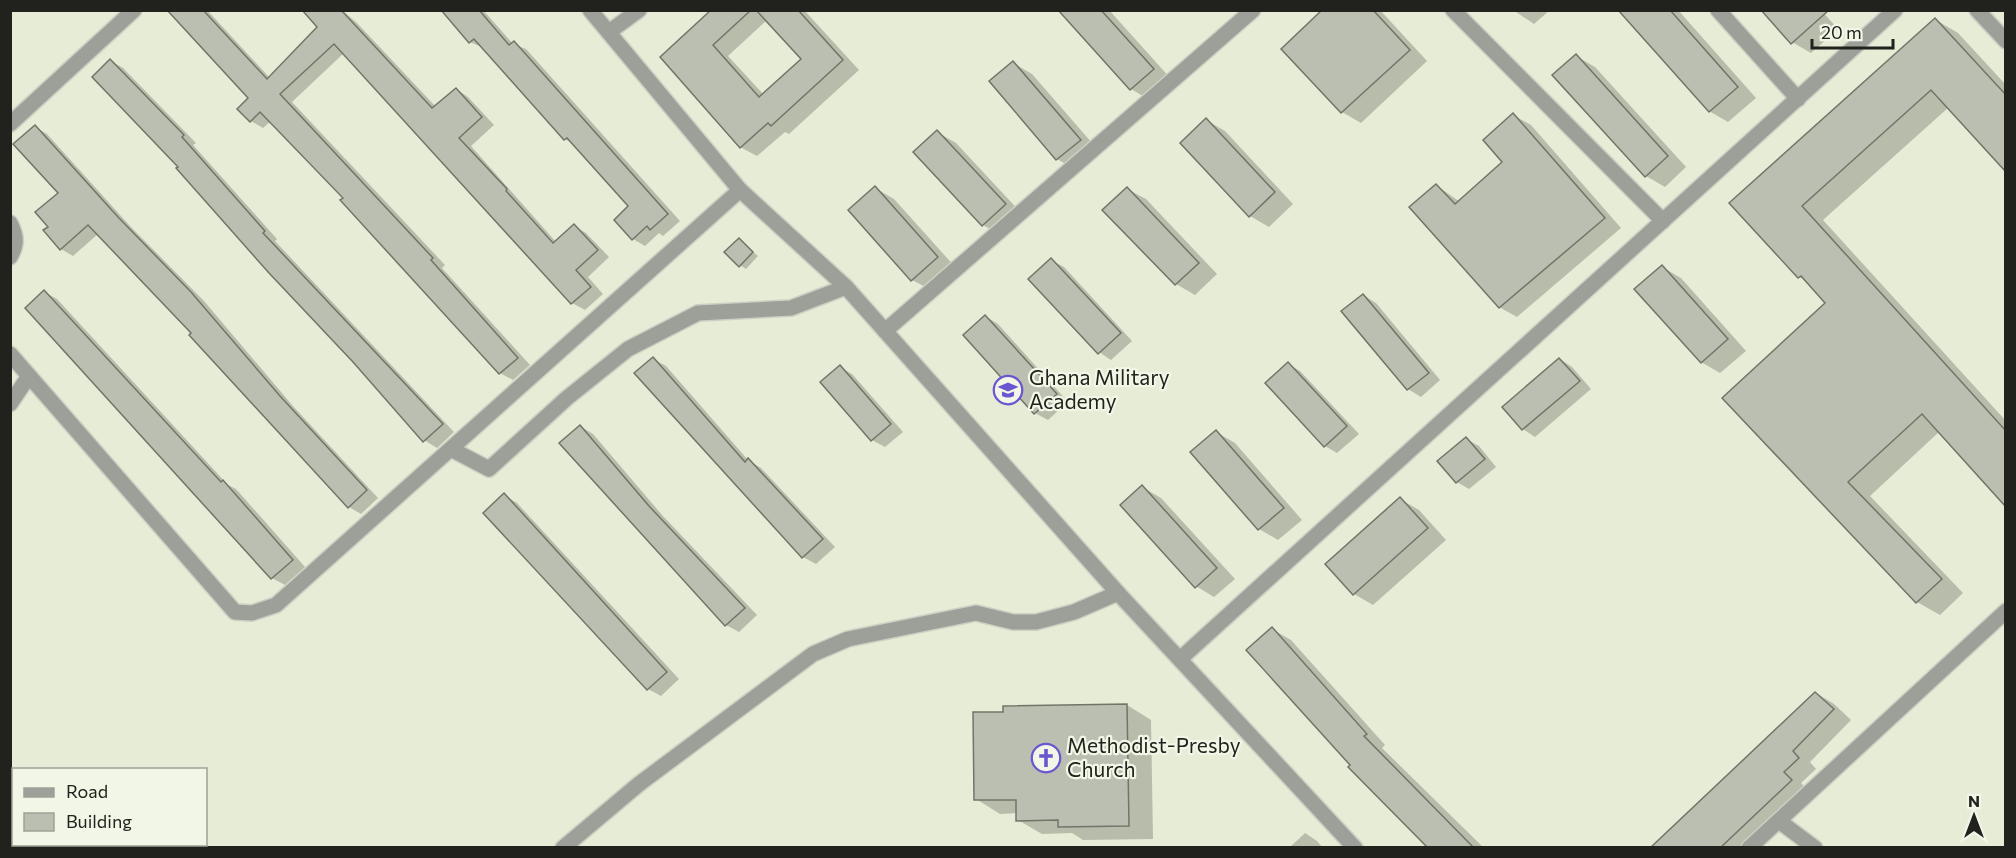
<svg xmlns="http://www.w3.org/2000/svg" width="2016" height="858" font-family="Commissioner,sans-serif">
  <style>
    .built { fill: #e6ecd6; fill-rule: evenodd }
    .shadow { fill: #0003; fill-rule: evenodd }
    .building { fill: #bbbfb1; stroke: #717568; stroke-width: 1.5 }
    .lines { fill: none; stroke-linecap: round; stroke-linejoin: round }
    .lane-casing { stroke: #ccd0c3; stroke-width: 18 }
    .street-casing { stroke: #ccd0c3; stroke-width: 18 }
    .lane { stroke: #9d9f99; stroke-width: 15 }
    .street { stroke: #9d9f99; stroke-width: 15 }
    .labels { text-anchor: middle; stroke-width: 4.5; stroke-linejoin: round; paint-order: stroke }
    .poi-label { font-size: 21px; fill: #21221d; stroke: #f1f6e7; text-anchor: start }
  </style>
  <rect width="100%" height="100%" fill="#f1f6e7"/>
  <path class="built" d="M 10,11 L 2005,11 L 2005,847 L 11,847 ZM 14,770 L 206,770 L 206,844 L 14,844 Z"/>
  <g class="shadow">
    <polygon points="169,10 207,10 270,78 319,27 304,10 342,10 357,23 436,107 456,89 468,97 494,125 471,146 556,242 574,226 586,233 609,257 588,277 603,294 585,310 572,303 344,53 292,102 445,265 442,268 530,365 513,380 500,373 342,201 345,198 271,121 263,128 251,121 250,98"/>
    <polygon points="443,10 483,10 513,44 526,49 680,221 663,236 659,233 645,246 633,239 631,206 574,144 565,139 484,48 470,42"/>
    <path d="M 713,10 L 804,10 L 859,70 L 789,134 L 785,132 L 757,156 L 740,147 L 662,57 ZM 767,20 L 803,59 L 764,95 L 728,56 Z"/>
    <polygon points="1067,10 1109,10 1172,80 1150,100 1131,89"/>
    <polygon points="1324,10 1380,10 1427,61 1361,123 1342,112 1283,49"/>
    <polygon points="1513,10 1550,10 1534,24"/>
    <polygon points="1628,10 1678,10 1756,98 1728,122 1709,111"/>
    <polygon points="1821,10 1838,29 1811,53 1792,42"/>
    <polygon points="1936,20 1958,33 2006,85 2006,169 1949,107 1823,220 2006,421 2006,505 1939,432 1870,496 1963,593 1940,615 1917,602 1724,398 1827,303 1810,283 1799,277 1732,203"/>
    <polygon points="1576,56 1595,67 1686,167 1665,187 1646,176"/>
    <polygon points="111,61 123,68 196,143 193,145 277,239 275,241 454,432 437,448 424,440 180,167"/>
    <polygon points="1013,63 1032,74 1099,151 1076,170 1057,159 991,82"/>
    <polygon points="1513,115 1531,125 1621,228 1517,317 1499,307 1436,185 1460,202 1504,162"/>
    <polygon points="1206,120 1225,131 1293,204 1269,227 1250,216"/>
    <polygon points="35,127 47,134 130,226 204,301 292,405 378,498 361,514 349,507 193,333 98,234 73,256 61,249 50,227 60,194"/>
    <polygon points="937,132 956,143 1024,216 1002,236 983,225 915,152"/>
    <polygon points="875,188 894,199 956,268 931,290 912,280"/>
    <polygon points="1127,189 1146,199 1217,274 1195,295 1176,284"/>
    <polygon points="739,240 758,256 746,269 740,265"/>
    <polygon points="1051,260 1064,267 1132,341 1111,360 1099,352"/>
    <polygon points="1662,267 1681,278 1746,351 1720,373 1701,362"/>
    <polygon points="44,292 57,299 228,485 236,489 305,567 285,585 272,578 27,308"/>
    <polygon points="1363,295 1376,303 1440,380 1421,397 1408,389 1344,312"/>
    <polygon points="985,316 998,324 1068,402 1048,420 1035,413 965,335"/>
    <polygon points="653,359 666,366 748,460 761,468 835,547 816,564 803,557"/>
    <polygon points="1560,359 1572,367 1591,389 1535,437 1523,429"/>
    <polygon points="1288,364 1300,371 1359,434 1337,453 1325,446"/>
    <polygon points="840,367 852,374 903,432 885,447 872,440"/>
    <polygon points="580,426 593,434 662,515 757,615 739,632 726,625 561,443"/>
    <polygon points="1216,432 1235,443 1302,520 1278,540 1259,529"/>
    <polygon points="1466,439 1479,446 1496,467 1469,489 1457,482"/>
    <polygon points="1142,487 1161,498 1235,579 1214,597 1196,586"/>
    <polygon points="504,495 517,503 679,679 661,696 648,689"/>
    <polygon points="1400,499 1419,510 1446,540 1373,605 1354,594"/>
    <polygon points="1272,629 1291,640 1385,745 1382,748 1484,848 1430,848 1352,766"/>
    <polygon points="1816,693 1834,704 1851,720 1810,762 1816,769 1801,783 1809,791 1749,848 1656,848"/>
    <polygon points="1127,705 1151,720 1153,839 1083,840 1072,833 1042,834 1018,820 1018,813 1000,814 976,799 1005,708"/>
    <polygon points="1305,833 1317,841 1323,848 1289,848"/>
  </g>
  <g class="building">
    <polygon points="167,10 203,10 267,79 317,27 302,10 341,10 432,108 456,88 482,117 459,138 507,189 506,191 553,243 574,224 598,250 576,270 591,287 571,304 334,44 280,94 433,258 431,260 518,358 499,374 340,200 343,198 260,112 250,122 237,109 248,98"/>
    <polygon points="441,10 479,10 509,45 514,41 668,214 650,230 647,226 632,240 614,220 628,206 567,138 564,140 474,39 469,43"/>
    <polygon points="711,10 751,10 713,45 759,97 801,59 756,10 798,10 843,60 771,126 768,123 740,148 660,57"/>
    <polygon points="1058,10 1101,10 1154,69 1130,90"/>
    <polygon points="1322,10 1373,10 1410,50 1341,113 1281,49"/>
    <polygon points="1618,10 1670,10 1738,87 1709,112"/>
    <polygon points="1761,10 1829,10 1791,44"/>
    <polygon points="1935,18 2006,95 2006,172 1931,90 1802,206 2006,431 2006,507 1922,414 1848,482 1942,579 1916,603 1722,398 1825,303 1801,276 1798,278 1729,203"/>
    <polygon points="1576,54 1668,156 1645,177 1552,75"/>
    <polygon points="110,59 184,135 182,137 265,231 263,233 443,424 423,442 353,362 269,273 176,168 178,167 92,77"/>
    <polygon points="1013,61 1081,140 1056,160 989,81"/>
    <polygon points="1513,113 1605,218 1499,308 1409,207 1436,184 1455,204 1502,162 1483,140"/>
    <polygon points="1206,118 1275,192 1249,217 1180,143"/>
    <polygon points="35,125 118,217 191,292 280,396 367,490 348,508 189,335 191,333 88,225 60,250 43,230 48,227 35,212 58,193 13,144"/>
    <polygon points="937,130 1006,204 982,226 913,152"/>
    <polygon points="875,186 938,257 911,281 848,210"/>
    <polygon points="1127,187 1199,263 1175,285 1102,210"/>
    <polygon points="739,238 753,252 739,267 724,252"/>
    <polygon points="1051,258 1121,333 1098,354 1028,279"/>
    <polygon points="1662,265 1728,339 1701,363 1634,289"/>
    <polygon points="44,290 221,482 223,480 293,560 271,579 25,308"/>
    <polygon points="1363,294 1429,373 1407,390 1341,311"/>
    <polygon points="985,315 1057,394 1034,414 963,335"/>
    <polygon points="653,357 745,462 748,458 823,539 802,558 634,373"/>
    <polygon points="1559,358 1580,381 1522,430 1502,407"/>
    <polygon points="1288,362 1347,426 1324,447 1265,383"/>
    <polygon points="840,365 891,424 871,441 820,382"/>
    <polygon points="580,425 649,506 745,608 725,626 559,443"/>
    <polygon points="1216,430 1284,508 1258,530 1190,452"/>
    <polygon points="1466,437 1485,459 1456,483 1437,461"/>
    <polygon points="1142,485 1217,568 1195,588 1120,505"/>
    <polygon points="504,493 667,672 647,690 483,513"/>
    <polygon points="1400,497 1428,528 1353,595 1325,564"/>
    <polygon points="1272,627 1367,734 1364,736 1474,848 1428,848 1348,767 1350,765 1246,650"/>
    <polygon points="1815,692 1834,709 1793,751 1799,758 1784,772 1792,780 1720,848 1650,848"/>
    <polygon points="1127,704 1129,826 1058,827 1058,820 1016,821 1016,800 974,800 973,712 1003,712 1003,706"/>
  </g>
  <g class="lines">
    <g class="lane-casing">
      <polyline id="lane" points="10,404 29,376"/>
    </g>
    <g class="street-casing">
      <g id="street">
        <polyline points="590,10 740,190 846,287 1118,593 1355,848"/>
        <polyline points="1453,10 1663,221"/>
        <polyline points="1718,10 1798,99"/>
        <polyline points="1977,10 2006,41"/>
        <polyline points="609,32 639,10"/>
        <polyline points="10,124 134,10"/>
        <path d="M 10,223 C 17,236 17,245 10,257"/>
        <polyline points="885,331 1253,10"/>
        <polyline points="10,354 235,612 252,613 276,605 740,190"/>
        <polyline points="451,449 489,469 567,398 628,349 698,313 791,308 846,287"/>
        <polyline points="1180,659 1895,10"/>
        <polyline points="1779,821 1815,848"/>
        <polyline points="563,848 639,784 813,654 848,639 976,613 1013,622 1036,622 1074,612 1118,593"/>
        <polyline points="1749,848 2006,611"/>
      </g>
    </g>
    <use href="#lane" class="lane"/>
    <use href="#street" class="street"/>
  </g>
  <defs>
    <g id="school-ring" transform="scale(1.5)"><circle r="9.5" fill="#f1f6e7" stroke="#6b56d0" stroke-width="1.5"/><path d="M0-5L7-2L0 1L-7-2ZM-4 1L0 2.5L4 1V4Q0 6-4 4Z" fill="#6b56d0"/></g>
    <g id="church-ring" transform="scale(1.5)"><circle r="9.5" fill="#f1f6e7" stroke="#6b56d0" stroke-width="1.5"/><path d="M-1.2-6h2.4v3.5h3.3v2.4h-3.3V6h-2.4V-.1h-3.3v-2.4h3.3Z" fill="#6b56d0"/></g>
  </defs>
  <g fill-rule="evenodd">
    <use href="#school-ring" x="1008" y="390"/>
    <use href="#church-ring" x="1046" y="758"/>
  </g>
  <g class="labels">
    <g class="poi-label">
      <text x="1029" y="385">Ghana Military<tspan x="1029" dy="24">Academy</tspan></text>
      <text x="1067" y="753">Methodist-Presby<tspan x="1067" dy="24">Church</tspan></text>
    </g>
  </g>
  <rect width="2016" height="858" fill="none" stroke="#21221d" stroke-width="24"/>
  <rect x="12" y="768" width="195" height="78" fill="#f1f6e7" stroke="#9ea196" stroke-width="1.5"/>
  <rect x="24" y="788" width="30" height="9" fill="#9d9f99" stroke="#9ea196" stroke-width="1.5"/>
  <text x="66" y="798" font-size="18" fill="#21221d">Road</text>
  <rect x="24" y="813" width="30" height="18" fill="#bbbfb1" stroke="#9ea196" stroke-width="1.5"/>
  <text x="66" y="828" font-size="18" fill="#21221d">Building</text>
  <g transform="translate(1974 816)" stroke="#f1f6e7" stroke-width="4.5" paint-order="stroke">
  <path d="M0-4.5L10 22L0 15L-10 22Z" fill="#21221d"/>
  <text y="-9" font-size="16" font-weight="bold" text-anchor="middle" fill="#21221d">N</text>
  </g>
  <path d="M1812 39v9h81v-9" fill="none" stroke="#21221d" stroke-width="3"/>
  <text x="1821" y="39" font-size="18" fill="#21221d" stroke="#f1f6e7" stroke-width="4.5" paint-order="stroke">20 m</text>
</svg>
